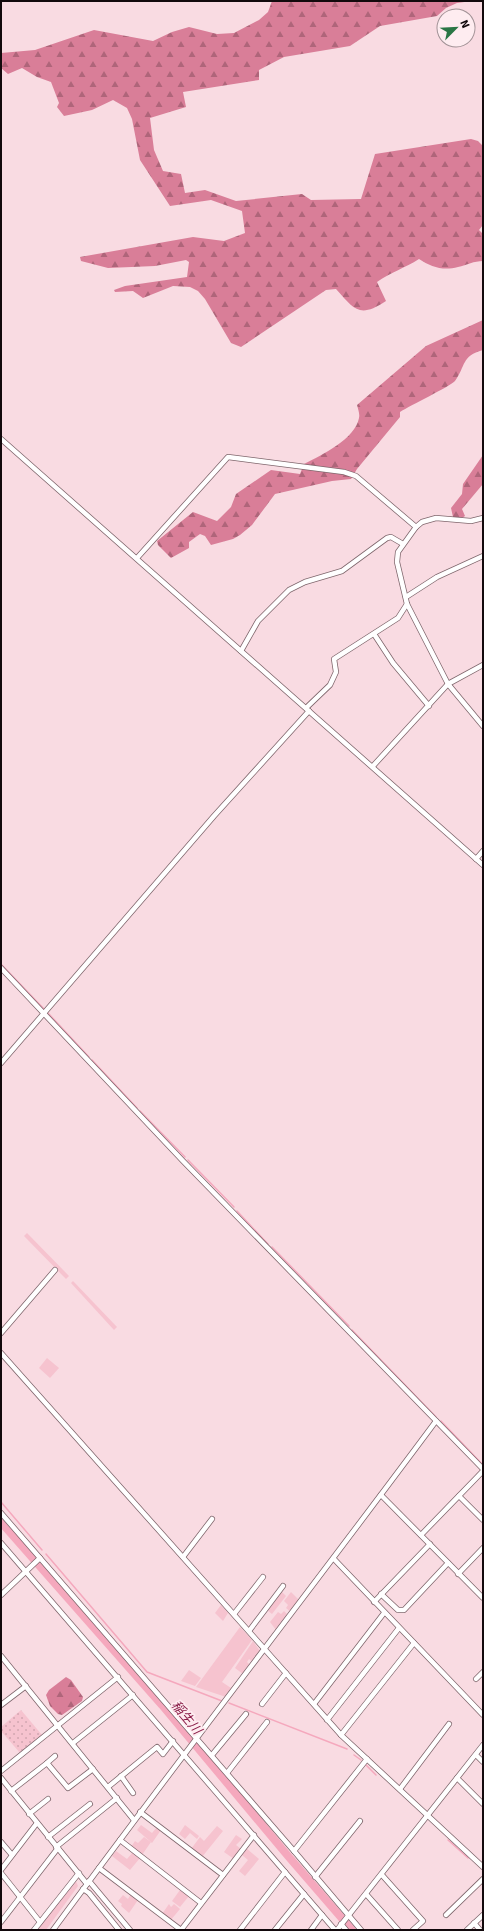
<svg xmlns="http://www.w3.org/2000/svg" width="484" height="1931" font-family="Signika,'Noto Sans JP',sans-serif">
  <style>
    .grass { fill: url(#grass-dots) }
    .forest { fill: url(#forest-firs) }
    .green { fill: #f6c3cf }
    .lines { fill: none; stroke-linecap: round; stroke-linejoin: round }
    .stream { stroke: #f5a8bd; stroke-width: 1.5 }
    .river { stroke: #f5a8bd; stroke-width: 8 }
    .minor-casing { stroke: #7f666c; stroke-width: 6 }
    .minor { stroke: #fff; stroke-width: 4.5 }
    .labels { text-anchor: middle; stroke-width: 3.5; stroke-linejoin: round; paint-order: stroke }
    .water-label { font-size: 13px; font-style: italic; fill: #8a1d48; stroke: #feecf0 }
  </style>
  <defs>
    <pattern id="grass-dots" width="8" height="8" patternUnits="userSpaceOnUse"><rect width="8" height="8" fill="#f6c3cf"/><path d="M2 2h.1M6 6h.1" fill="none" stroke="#d2a6b1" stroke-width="1.8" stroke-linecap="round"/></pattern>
    <pattern id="forest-firs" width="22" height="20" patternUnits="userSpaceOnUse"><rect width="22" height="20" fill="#d97e98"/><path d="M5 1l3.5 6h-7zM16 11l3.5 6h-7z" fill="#af657a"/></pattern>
  </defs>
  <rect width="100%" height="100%" fill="#f9dbe2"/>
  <polygon class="grass" points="21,1710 42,1735 20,1753 1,1731 1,1727"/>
  <g class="forest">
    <path d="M 272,1 L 472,1 L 457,3 L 446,8 L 437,16 L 380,26 L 350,46 L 284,57 L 259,70 L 259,80 L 183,92 L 186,107 L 150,118 L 154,150 L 163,171 L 181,174 L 185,193 L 205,190 L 236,201 L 302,194 L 311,200 L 361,199 L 375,154 L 471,139 L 478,141 L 483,146 L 483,225 L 479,230 L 483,234 L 483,261 C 474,261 467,265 458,267 C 443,271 431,267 419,259 C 405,268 391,272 377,282 L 386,301 C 359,319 354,309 336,289 L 326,290 L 241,347 L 231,343 L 205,299 L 198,291 L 190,287 L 173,286 L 143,298 L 133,291 L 115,292 L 114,290 L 125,286 L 187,277 L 189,262 L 186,260 L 155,266 L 108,268 L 81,261 L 80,257 L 193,237 L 224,241 L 245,233 L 242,211 L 211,200 L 170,206 L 140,160 L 132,119 L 127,108 L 113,100 L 92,110 L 64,116 L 57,107 L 59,103 L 51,82 L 37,77 L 22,68 L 8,74 L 1,68 L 1,53 L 35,50 L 94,30 L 153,41 L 172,32 L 189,27 L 217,34 L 234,33 L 259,20 L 268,12 Z"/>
    <path d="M 483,320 L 483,350 C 461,356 466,366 455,381 C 449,387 411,405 400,412 L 400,417 L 357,469 L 351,479 L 332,481 L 275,494 L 252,525 L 240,535 L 233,539 L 211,545 L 205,536 L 200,534 L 189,542 L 189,548 L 171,558 L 158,545 L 157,541 L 193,512 L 217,521 L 231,507 L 236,494 L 271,470 L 300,474 L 304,464 C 322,455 355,439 359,418 C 360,414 358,409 357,405 L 426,346 Z"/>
    <polygon points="483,455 483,484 462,509 465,516 462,518 453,517 451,508 462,494 463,484"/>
    <polygon points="66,1677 71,1680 83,1697 82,1701 62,1715 58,1714 50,1706 46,1695 49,1690"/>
  </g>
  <g class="green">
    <polygon points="27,1233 69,1276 66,1279 24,1236"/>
    <polygon points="73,1281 117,1327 114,1330 71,1283"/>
    <polygon points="47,1358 59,1368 50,1378 39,1368"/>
    <polygon points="282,1592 286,1596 272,1614 267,1610"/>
    <polygon points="291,1592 299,1600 291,1612 286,1608 288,1605 284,1601"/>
    <polygon points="221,1605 228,1613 223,1621 215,1613"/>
    <polygon points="284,1611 288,1615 276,1630 270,1622 278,1612 281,1614"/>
    <polygon points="240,1627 252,1640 222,1682 231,1688 226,1697 196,1687"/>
    <polygon points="253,1641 260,1651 253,1662 249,1659 247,1662 250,1665 243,1674 235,1668"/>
    <polygon points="189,1670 201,1678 195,1686 181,1681"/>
    <polygon points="141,1825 152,1833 157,1827 161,1830 152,1843 137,1830"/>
    <polygon points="185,1825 199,1836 197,1839 190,1833 185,1839 179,1834"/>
    <polygon points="217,1826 223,1831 202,1857 191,1849 200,1837 204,1841"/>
    <polygon points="236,1835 242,1839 236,1845 241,1849 234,1859 224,1852"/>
    <polygon points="144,1837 151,1842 142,1855 131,1847 135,1841 138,1843"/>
    <polygon points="246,1848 259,1859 245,1876 239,1871 248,1860 242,1855"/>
    <polygon points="116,1851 127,1859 133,1852 140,1858 130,1870 112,1856"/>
    <polygon points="75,1879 78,1886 46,1930 36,1930"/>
    <polygon points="180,1890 189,1896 180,1907 172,1901"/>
    <polygon points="131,1894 138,1900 129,1913 121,1906 122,1904 118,1901 123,1895 128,1899"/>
    <polygon points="169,1904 171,1907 174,1904 180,1909 170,1921 162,1914"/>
  </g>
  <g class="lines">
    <g class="stream">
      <polyline points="1,964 44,1009"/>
      <polyline points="48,1013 89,1057"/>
      <polyline points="92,1060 137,1108"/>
      <polyline points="140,1111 185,1157"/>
      <polyline points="188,1160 234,1207"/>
      <polyline points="237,1211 268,1244"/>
      <polyline points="272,1247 349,1326"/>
      <polyline points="352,1330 436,1417"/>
      <polyline points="441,1421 483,1465"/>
      <polyline points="1,1502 42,1550"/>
      <polyline points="46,1554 147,1672 222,1701"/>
      <polyline points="229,1703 347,1749"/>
      <polyline points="354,1755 361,1760"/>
      <polyline points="366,1765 376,1775"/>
      <polyline points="448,1840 468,1858"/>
    </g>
    <polyline class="river" points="1,1522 162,1705 288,1856 352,1930"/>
    <g class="minor-casing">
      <g id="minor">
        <polyline points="1,439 483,865"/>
        <polyline points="483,518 471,521 436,518 422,522 416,527 398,552 397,562 407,604 448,684 483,726"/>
        <polyline points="137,558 228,457 344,472 356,476 416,527"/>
        <polyline points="406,597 437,577 483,556"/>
        <polyline points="374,634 393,663 429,706"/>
        <polyline points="241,651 258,621 289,590 305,582 342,571 387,538 391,537 403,544"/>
        <polyline points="306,708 330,685 336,672 334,659 398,618 407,604"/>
        <polyline points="373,766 448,684 483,665"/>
        <polyline points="476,859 483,851"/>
        <polyline points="1,968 183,1161 483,1469"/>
        <polyline points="1,1063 214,816 309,711"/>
        <polyline points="1,1333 55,1270"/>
        <polyline points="1,1353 341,1735 483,1867"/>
        <polyline points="381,1495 483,1598"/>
        <polyline points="459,1496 483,1520"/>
        <polyline points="1,1513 294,1851"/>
        <polyline points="421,1535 483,1471"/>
        <polyline points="1,1543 335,1930"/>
        <polyline points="183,1557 212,1519"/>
        <polyline points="334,1559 483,1715"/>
        <polyline points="458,1574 483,1548"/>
        <polyline points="381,1594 398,1610 404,1610 448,1563"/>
        <polyline points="1,1595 40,1558"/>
        <polyline points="374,1602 430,1544"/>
        <polyline points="234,1614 263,1577"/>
        <polyline points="249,1631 283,1586"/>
        <polyline points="1,1656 134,1820"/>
        <polyline points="476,1679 483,1672"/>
        <polyline points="262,1704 286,1673"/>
        <polyline points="314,1704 384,1613"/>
        <polyline points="1,1705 26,1686"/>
        <polyline points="327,1720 399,1628"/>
        <polyline points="341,1735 414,1643"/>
        <polyline points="73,1743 133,1695"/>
        <polyline points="212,1755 246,1714"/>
        <polyline points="476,1755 483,1762"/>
        <polyline points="47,1763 55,1756"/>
        <polyline points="1,1771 118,1677"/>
        <polyline points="227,1773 267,1722"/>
        <polyline points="121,1776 133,1793"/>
        <polyline points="1,1778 87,1884"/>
        <polyline points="457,1778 483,1804"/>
        <polyline points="108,1787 157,1747 163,1754 173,1741"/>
        <polyline points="400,1789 449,1724"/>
        <polyline points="11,1791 47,1763 68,1788 93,1769"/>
        <polyline points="140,1812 223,1875"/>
        <polyline points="29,1814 48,1799"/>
        <polyline points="48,1837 90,1804"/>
        <polyline points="120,1840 201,1903"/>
        <polyline points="1,1842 12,1855"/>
        <polyline points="56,1847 117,1798"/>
        <polyline points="99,1868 181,1930"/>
        <polyline points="1,1870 37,1823"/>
        <polyline points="1,1873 40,1922"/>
        <polyline points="382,1875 423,1921 413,1930"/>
        <polyline points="315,1877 360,1821"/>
        <polyline points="89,1881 130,1930"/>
        <polyline points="83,1889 89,1893 119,1930"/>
        <polyline points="366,1894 398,1930"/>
        <polyline points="446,1915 483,1879"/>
        <polyline points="1,1922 58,1848"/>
        <polyline points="474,1923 480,1930"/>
        <polyline points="341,1924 346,1930"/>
        <polyline points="34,1930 79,1873"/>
        <path d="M 53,1930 C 179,1759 309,1592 436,1421"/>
        <polyline points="181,1930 254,1835"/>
        <polyline points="240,1930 285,1872"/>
        <polyline points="275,1930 304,1894"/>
        <polyline points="311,1930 322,1915"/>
        <polyline points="337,1930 483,1745"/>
        <polyline points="361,1930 294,1851 367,1759"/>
        <polyline points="467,1930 483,1915"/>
      </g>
    </g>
    <use href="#minor" class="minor"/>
  </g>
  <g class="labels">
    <g class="water-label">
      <text transform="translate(187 1717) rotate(50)" y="5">稲生川</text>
    </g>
  </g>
  <rect width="484" height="1931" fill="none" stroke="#12090c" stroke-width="4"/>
  <g transform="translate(456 28) rotate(66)"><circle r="19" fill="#feecf0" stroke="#a09195"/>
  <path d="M0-3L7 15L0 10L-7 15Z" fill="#2a7645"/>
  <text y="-6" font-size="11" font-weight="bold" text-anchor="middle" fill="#12090c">N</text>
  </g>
</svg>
